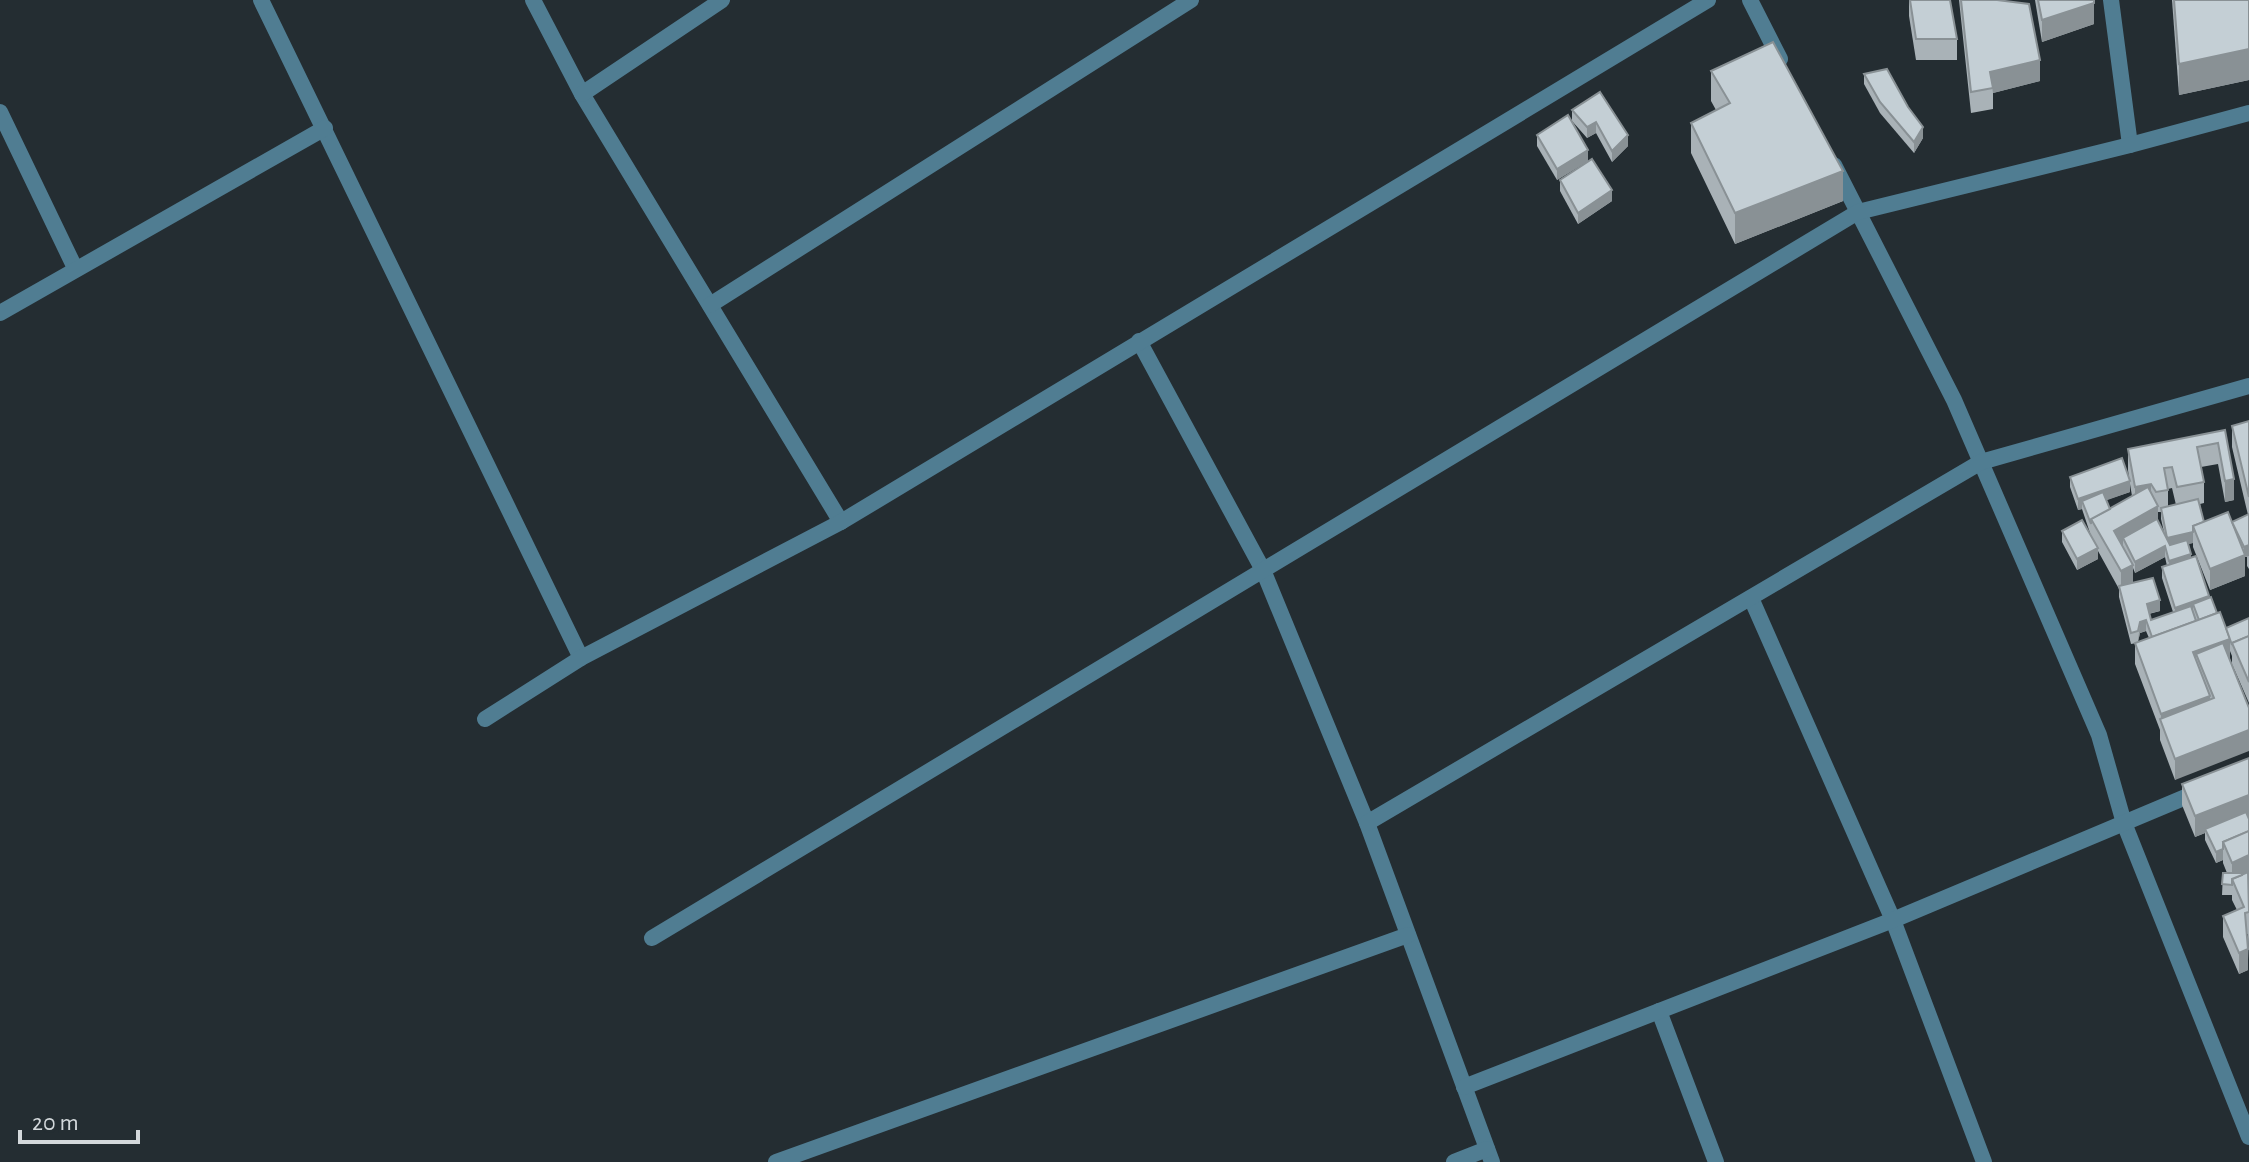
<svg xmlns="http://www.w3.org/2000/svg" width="2249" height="1162" font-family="'Alegreya Sans',sans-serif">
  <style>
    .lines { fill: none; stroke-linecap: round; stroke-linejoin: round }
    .street { stroke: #507d92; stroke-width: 16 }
    .wall { fill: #a9b2b7; fill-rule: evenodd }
    .shaded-wall { fill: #899195 }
    .building { fill: #c4cfd5; stroke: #899195; stroke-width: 2 }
  </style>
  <rect width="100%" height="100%" fill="#242d32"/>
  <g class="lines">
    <g class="street">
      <polyline points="261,0 581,658"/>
      <polyline points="533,0 582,94 841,522"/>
      <polyline points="1750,0 1780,59"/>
      <polyline points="2111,0 2130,145"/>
      <polyline points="582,94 722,0"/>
      <polyline points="0,112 75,268"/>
      <polyline points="1834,165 1954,400 2099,735 2124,823 2249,1137"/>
      <polyline points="710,305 1191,0"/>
      <polyline points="0,313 325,128"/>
      <polyline points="1139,341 1263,570 1367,823 1492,1162"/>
      <polyline points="1751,598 1893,920 1984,1162"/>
      <polyline points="485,719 581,658 841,522 1708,0"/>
      <polyline points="1367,823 1981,462 2249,386"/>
      <polyline points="652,938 1858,212 2130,145 2249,113"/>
      <polyline points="1659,1011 1716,1162"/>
      <polyline points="1464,1087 1893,920 2200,791"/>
      <polyline points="776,1162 1408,935"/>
      <polyline points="1454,1162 1487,1149"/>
    </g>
  </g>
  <g class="wall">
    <polygon points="1909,0 1950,0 1957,39 1957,60 1916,60 1909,16"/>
    <polygon points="1959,0 1997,0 2040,81 1993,93 1993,109 1971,113"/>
    <polygon points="2035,0 2094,0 2094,24 2042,42"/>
    <polygon points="2172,0 2249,0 2249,80 2179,95"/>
    <polygon points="1711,71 1843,201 1735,244 1691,153 1691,123 1716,110 1711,101"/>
    <polygon points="1864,74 1923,138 1914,153 1880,113 1864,84"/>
    <polygon points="1600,92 1628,146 1612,162 1596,133 1587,138 1572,121 1572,110"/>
    <polygon points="1537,135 1588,161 1557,180 1537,146"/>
    <polygon points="1560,180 1612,201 1578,224 1560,191"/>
    <path d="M 2249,421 L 2249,569 L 2247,566 L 2247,557 L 2245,557 L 2245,576 L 2210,590 L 2193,547 L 2193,543 L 2188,544 L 2191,558 L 2209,598 L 2226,628 L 2249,618 L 2249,703 L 2232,664 L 2232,656 L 2230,651 L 2230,659 L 2249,708 L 2175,780 L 2160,740 L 2160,730 L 2135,664 L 2135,643 L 2137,643 L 2131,644 L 2119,597 L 2119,589 L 2098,551 L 2098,559 L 2077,570 L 2062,542 L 2062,531 L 2091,536 L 2082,509 L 2078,510 L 2070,487 L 2070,477 L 2129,478 L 2128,470 L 2128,449 L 2225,430 L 2234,500 L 2225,502 L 2218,464 L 2201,467 L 2204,482 L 2204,503 L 2200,504 L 2204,522 L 2232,522 L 2248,515 L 2232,447 L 2232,426 ZM 2130,484 L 2132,496 L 2110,509 L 2106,500 L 2130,492 ZM 2172,488 L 2176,505 L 2168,506 L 2168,489 ZM 2158,512 L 2161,512 L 2161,519 L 2164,532 L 2158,522 ZM 2165,557 L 2167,566 L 2162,567 L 2162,578 L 2173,612 L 2151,620 L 2149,614 L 2160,611 L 2133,583 L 2133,568 L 2135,573 ZM 2146,631 L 2149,638 L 2138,642 L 2140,633 Z"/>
    <polygon points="2249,758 2249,960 2248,934 2246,934 2248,970 2239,974 2223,937 2223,916 2237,910 2232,900 2232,895 2222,895 2223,873 2227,873 2223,863 2223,860 2216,863 2205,840 2205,833 2195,837 2182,805 2182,784"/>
  </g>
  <g class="shaded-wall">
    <polygon points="2094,3 2094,24 2042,42 2042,20"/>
    <polygon points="2249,49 2249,80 2179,95 2179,64"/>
    <polygon points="2040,60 2040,81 1993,93 1990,72"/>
    <polygon points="1596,122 1596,133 1587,138 1587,127"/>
    <polygon points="1923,127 1923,138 1914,153 1914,142"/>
    <polygon points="1628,135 1628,146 1612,162 1612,151"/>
    <polygon points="1588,150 1588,161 1557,180 1557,169"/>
    <polygon points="1843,171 1843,201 1735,244 1735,213"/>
    <polygon points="1612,190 1612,201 1578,224 1578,213"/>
    <polygon points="2234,479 2234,500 2225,502 2225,481"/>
    <polygon points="2130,481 2130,492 2085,508 2082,501 2082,509 2078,510 2078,499"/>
    <polygon points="2151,484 2151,505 2135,508 2135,487"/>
    <polygon points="2158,506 2158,527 2123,538 2123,547 2114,531"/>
    <polygon points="2193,532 2193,543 2167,548 2167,538"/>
    <polygon points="2249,545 2249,556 2245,557 2245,576 2210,590 2210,569 2244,556 2244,547"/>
    <polygon points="2165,546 2165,557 2135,573 2135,562"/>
    <polygon points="2098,548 2098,559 2077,570 2077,559"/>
    <polygon points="2191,554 2191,565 2169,572 2169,561"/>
    <polygon points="2133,565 2133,586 2121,592 2121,571"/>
    <polygon points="2209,596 2209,607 2193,604 2193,612 2175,618 2175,608"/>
    <polygon points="2160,600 2160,611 2147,614 2147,604"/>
    <polygon points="2146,620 2146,631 2140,633 2138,642 2140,622"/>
    <polygon points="2230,639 2230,660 2196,654 2196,672 2193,652"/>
    <polygon points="2210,696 2210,717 2161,724 2161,714"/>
    <polygon points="2249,730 2249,751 2175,780 2175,759"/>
    <polygon points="2249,795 2249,816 2207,832 2205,829 2205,833 2195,837 2195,816"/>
    <polygon points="2223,849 2223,860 2216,863 2216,852"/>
    <polygon points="2249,855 2249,876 2232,879 2232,884 2232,863"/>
    <polygon points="2248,949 2248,970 2239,974 2239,953"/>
  </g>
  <g class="building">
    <polygon points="1910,0 1950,0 1957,39 1916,39"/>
    <polygon points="1961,0 1997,0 2029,4 2040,60 1990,72 1993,88 1971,92"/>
    <polygon points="2038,0 2094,0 2094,3 2042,20"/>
    <polygon points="2174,0 2249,0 2249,49 2179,64"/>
    <polygon points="1773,42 1843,171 1735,213 1691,123 1730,103 1711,71"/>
    <polygon points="1887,69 1908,107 1923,127 1914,142 1880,102 1864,74"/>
    <polygon points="1600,92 1628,135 1612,151 1596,122 1587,127 1572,110"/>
    <polygon points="1568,115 1588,150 1557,169 1537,135"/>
    <polygon points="1592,159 1612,190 1578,213 1560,180"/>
    <polygon points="2249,421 2249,497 2232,426"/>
    <polygon points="2225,430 2234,479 2225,481 2218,443 2197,447 2204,482 2177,487 2172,467 2164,468 2168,490 2156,492 2151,484 2135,487 2128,449"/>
    <polygon points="2122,458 2130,481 2078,499 2070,477"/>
    <polygon points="2148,487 2158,506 2114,531 2133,565 2121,571 2091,519"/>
    <polygon points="2103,492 2110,509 2091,519 2091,524 2082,501"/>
    <polygon points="2198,499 2204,522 2193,526 2193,532 2167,538 2161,508"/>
    <polygon points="2228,512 2245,555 2210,569 2193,526"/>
    <polygon points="2249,514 2249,545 2244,547 2232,522"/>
    <polygon points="2157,519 2170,545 2187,540 2191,554 2169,561 2165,546 2135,562 2123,538"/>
    <polygon points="2082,520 2098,548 2077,559 2062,531"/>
    <polygon points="2196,556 2209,596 2175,608 2162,567"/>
    <polygon points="2153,578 2160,600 2147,604 2151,620 2191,606 2196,621 2152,637 2146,620 2140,622 2138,631 2131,633 2119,586"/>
    <polygon points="2211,597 2217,613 2199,620 2193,604"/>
    <polygon points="2220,612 2230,639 2193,652 2210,696 2161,714 2135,643"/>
    <polygon points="2249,618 2249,636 2232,643 2232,645 2226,628"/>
    <polygon points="2249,636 2249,682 2232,643"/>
    <polygon points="2223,643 2249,708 2249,730 2175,759 2160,719 2214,698 2196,654"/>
    <polygon points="2249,758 2249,795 2195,816 2182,784"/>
    <polygon points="2246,812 2249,819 2249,831 2223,842 2223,849 2216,852 2205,829"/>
    <polygon points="2249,831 2249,855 2232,863 2223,842"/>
    <polygon points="2248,872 2249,912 2245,913 2248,949 2239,953 2223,916 2244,907 2232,879"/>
    <polygon points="2223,873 2242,873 2242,875 2232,879 2232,885 2222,884"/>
  </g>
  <path d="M20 1130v12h118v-12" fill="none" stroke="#d3d8db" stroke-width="4"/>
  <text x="32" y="1130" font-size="24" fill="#d3d8db" stroke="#242d32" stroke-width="6" paint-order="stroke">20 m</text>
</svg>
